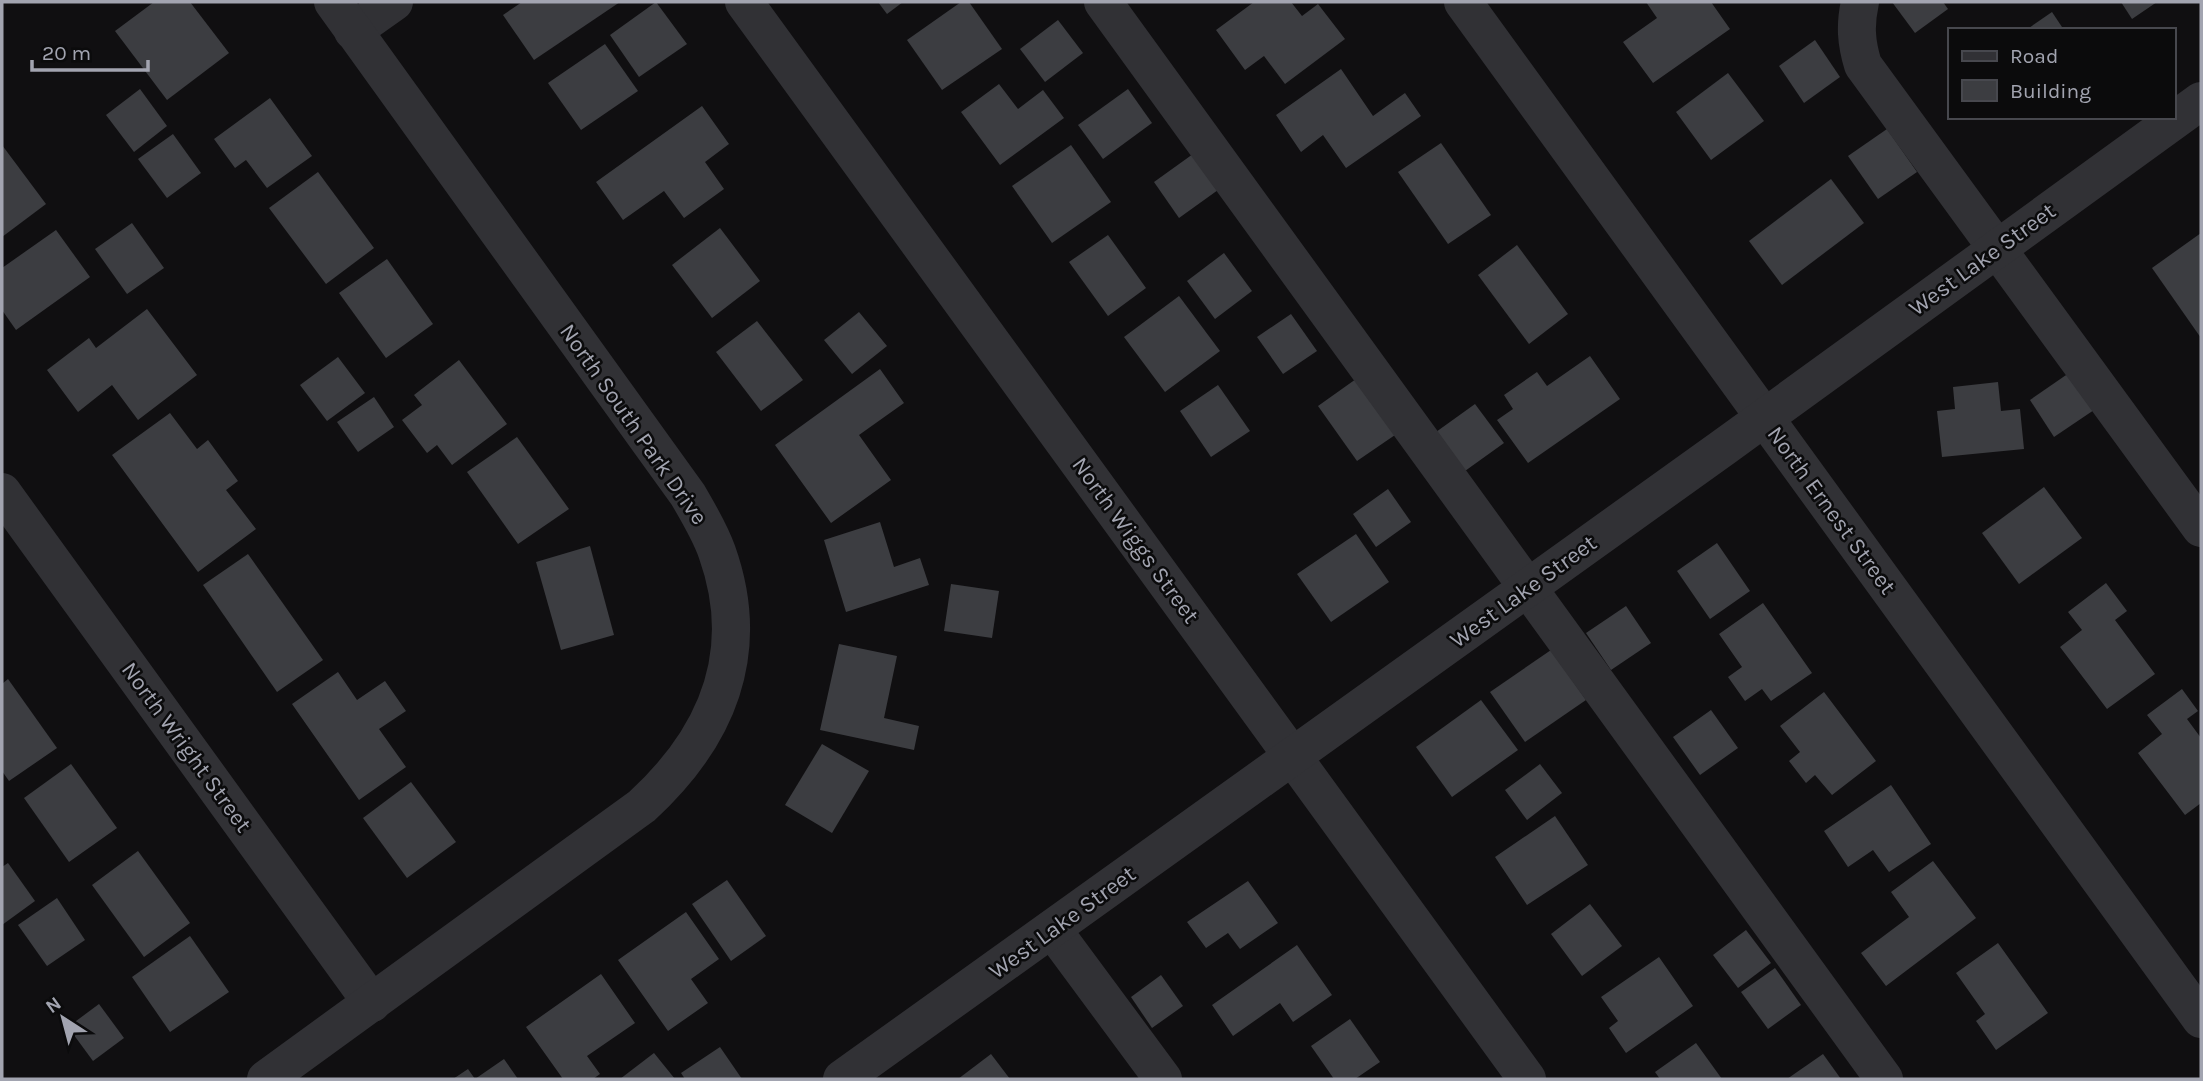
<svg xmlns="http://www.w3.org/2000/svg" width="2203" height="1081" font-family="Karla,sans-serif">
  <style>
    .building { fill: #3c3d41 }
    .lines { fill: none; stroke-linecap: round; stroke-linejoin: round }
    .minor { stroke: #313135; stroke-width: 38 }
    .labels { text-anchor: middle; stroke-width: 5; stroke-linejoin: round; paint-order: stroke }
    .street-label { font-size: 23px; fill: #a2a4b0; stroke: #0b0b0c }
  </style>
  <rect width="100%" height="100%" fill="#100f11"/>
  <g class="building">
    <polygon points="154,2 190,2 229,53 167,100 115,31"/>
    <polygon points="522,2 620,2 534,60 503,15"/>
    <polygon points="656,2 687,44 639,77 610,35"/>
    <polygon points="878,2 903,2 887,14"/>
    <polygon points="961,2 969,2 1002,49 942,90 907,40"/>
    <polygon points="1254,2 1291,2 1302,16 1318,4 1345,39 1285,84 1264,56 1245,70 1216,30"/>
    <polygon points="1646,2 1711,2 1730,29 1653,83 1623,42 1657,18"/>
    <polygon points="1892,2 1943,2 1948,9 1915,33"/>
    <polygon points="2121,2 2157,2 2132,19"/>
    <polygon points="2052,12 2064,30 2026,30"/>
    <polygon points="1058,20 1083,53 1045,82 1020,49"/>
    <polygon points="1815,40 1840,77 1804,103 1779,66"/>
    <polygon points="605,44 638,91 581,130 548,83"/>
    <polygon points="1341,69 1373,116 1405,93 1421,116 1346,168 1323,135 1301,152 1276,115"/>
    <polygon points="1728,73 1764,121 1711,160 1676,112"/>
    <polygon points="999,84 1018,109 1043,90 1064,118 1000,165 961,112"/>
    <polygon points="140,89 167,126 134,152 106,115"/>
    <polygon points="1128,89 1152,123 1103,159 1078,125"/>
    <polygon points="270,98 312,156 267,188 246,160 235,168 214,139"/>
    <polygon points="702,106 729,144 705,162 724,189 684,218 664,191 623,220 596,182"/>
    <polygon points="1887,129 1917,172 1878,199 1848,156"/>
    <polygon points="173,134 201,173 167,198 138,159"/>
    <polygon points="1441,143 1491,215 1448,244 1398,172"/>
    <polygon points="2,145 46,204 2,237"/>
    <polygon points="1071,145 1111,202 1052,243 1012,186"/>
    <polygon points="1193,154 1218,190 1179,218 1154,182"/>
    <polygon points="318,172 374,248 326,284 269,208"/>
    <polygon points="1831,179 1864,223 1782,285 1749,241"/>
    <polygon points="132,223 164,268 127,294 95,249"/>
    <polygon points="720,228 760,281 712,318 672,265"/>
    <polygon points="56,230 90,277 16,330 2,310 2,268"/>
    <polygon points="2201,233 2201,338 2152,268"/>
    <polygon points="1108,235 1146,288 1108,316 1069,262"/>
    <polygon points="1517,245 1568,314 1529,344 1478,275"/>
    <polygon points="1224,253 1252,291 1215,319 1187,281"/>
    <polygon points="387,259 433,324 386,358 339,293"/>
    <polygon points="1179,296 1220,351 1165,392 1124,337"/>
    <polygon points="147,309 197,375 138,420 112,385 78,412 47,370 89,338 96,348"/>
    <polygon points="859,312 887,346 852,374 824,340"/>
    <polygon points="1291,314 1317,351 1283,374 1257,337"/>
    <polygon points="757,321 803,380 761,411 716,352"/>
    <polygon points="1590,356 1620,399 1528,463 1497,420 1513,409 1504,395 1537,372 1547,386"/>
    <polygon points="338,357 365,393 327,421 300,385"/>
    <polygon points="459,360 507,424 452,465 437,445 427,453 402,420 422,405 414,395"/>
    <polygon points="880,369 904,403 859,435 891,480 831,523 775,445"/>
    <polygon points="2069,373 2094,410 2054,437 2030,400"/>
    <polygon points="1356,379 1395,435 1357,461 1318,406"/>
    <polygon points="1998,382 2001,411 2020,409 2024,449 1942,457 1937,411 1955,409 1953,387"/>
    <polygon points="1218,385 1250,431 1211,457 1180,411"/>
    <polygon points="374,397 394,427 358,452 337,422"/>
    <polygon points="1475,404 1504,443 1465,471 1436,432"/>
    <polygon points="170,413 197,449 208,440 238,481 226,490 256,529 198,572 112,455"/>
    <polygon points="517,437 569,509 518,544 467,472"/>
    <polygon points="2044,487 2082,538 2019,584 1982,533"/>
    <polygon points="1388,489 1411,522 1376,547 1353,514"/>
    <polygon points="880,522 894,567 920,558 929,585 846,612 824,540"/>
    <polygon points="1356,534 1389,582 1331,622 1297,574"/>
    <polygon points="1717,543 1750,591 1710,619 1677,571"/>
    <polygon points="590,546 614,635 561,650 536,562"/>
    <polygon points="248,554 323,660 277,692 203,585"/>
    <polygon points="2106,583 2127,611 2115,620 2155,674 2107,709 2060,647 2082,630 2068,612"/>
    <polygon points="951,584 999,591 992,638 944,631"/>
    <polygon points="1763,603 1812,673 1771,701 1762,689 1745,701 1728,677 1742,667 1719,634"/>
    <polygon points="1626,606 1651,643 1611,670 1586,633"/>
    <polygon points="839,644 897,656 884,718 919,726 914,750 820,730"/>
    <polygon points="1551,650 1586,700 1525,742 1490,692"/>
    <polygon points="338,672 357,700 385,681 406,711 379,729 406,767 359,800 292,704"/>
    <polygon points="8,679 57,748 9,781 2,771 2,684"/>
    <polygon points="2182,689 2198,711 2187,719 2201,738 2201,803 2185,815 2138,753 2162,734 2147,715"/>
    <polygon points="1824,692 1876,761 1832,795 1815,775 1806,783 1789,761 1800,752 1780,726"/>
    <polygon points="1481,700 1518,750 1452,797 1416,747"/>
    <polygon points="1711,710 1738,748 1700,775 1673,737"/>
    <polygon points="822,744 869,771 832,833 785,805"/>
    <polygon points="71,764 117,828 69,862 24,798"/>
    <polygon points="1540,764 1562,793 1527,820 1505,790"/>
    <polygon points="411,782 456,842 407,878 363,818"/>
    <polygon points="1891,785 1931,844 1889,872 1873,850 1848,867 1824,831"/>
    <polygon points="1555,816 1588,865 1527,905 1495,857"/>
    <polygon points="138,851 190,923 144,957 92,885"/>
    <polygon points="1933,861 1976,918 1886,986 1861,953 1909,917 1891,892"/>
    <polygon points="8,863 35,901 2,925 2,867"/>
    <polygon points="727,880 766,936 731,961 692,904"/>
    <polygon points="1248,881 1278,923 1240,949 1228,933 1206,948 1187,922"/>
    <polygon points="57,898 85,940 47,966 18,925"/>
    <polygon points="1590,904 1622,946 1582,976 1551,934"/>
    <polygon points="686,912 719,959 691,979 708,1003 668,1031 618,960"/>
    <polygon points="1746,930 1771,963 1738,988 1713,955"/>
    <polygon points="190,936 229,992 170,1032 132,977"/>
    <polygon points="1998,943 2048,1013 1996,1050 1976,1021 1985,1014 1956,973"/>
    <polygon points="1297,945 1332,995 1293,1022 1280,1003 1233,1036 1212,1005"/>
    <polygon points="1659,957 1693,1006 1626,1053 1609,1028 1618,1021 1601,997"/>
    <polygon points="1775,968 1801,1005 1768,1029 1741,992"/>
    <polygon points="601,974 635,1023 587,1056 600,1074 593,1079 563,1079 526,1027"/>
    <polygon points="1161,975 1183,1006 1152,1028 1131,997"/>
    <polygon points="99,1004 124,1038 93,1061 68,1027"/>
    <polygon points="1350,1019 1380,1062 1355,1079 1334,1079 1311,1046"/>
    <polygon points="1696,1043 1722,1079 1660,1079 1655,1072"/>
    <polygon points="720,1047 742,1079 685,1079 681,1073"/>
    <polygon points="654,1053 675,1079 620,1079"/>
    <polygon points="991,1054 1010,1079 958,1079"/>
    <polygon points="1823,1054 1841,1079 1787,1079"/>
    <polygon points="504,1059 518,1079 453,1079 468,1069 475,1079"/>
  </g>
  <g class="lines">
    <g class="minor">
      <polyline points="744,2 1527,1079"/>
      <polyline points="1103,2 1884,1079"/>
      <polyline points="1463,2 2201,1019"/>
      <path d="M 1860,2 C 1855,25 1856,42 1863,65 L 2201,528"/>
      <polyline points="353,31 394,2"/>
      <polyline points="2,492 372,1003"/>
      <polyline points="1052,929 1163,1079"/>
      <path d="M 266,1079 L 642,806 C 717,737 753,653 717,552 C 710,532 699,514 688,495 L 333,2"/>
      <polyline points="842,1079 1724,447 2201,101"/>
    </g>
  </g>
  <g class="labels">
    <g class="street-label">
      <text transform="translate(1982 259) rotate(-36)" y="8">West Lake Street</text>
      <text transform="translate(634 424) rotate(55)" y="8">North South Park Drive</text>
      <text transform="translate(1832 510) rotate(54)" y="8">North Ernest Street</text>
      <text transform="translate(1136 540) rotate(54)" y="8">North Wiggs Street</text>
      <text transform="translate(1523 591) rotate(-36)" y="8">West Lake Street</text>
      <text transform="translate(187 747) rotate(54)" y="8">North Wright Street</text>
      <text transform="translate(1062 922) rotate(-36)" y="8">West Lake Street</text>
    </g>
  </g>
  <rect width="2203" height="1081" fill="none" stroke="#a2a4b0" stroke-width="7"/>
  <rect x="1948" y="28" width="228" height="91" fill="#0b0b0c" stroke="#47484e" stroke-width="2"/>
  <rect x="1962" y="51" width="35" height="10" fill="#313135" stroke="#47484e" stroke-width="2"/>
  <text x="2010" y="63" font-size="21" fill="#a2a4b0">Road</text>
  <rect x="1962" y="80" width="35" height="21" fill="#3c3d41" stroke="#47484e" stroke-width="2"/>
  <text x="2010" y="98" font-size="21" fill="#a2a4b0">Building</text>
  <g transform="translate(63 1018) rotate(324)" stroke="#0b0b0c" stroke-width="5" paint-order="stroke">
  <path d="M0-5L12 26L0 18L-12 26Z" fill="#a2a4b0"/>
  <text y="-10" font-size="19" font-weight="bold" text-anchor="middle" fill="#a2a4b0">N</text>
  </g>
  <path d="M32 60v10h116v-10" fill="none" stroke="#a2a4b0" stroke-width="3.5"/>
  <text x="42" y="60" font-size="21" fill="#a2a4b0" stroke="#0b0b0c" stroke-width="5" paint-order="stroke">20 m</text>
</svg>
